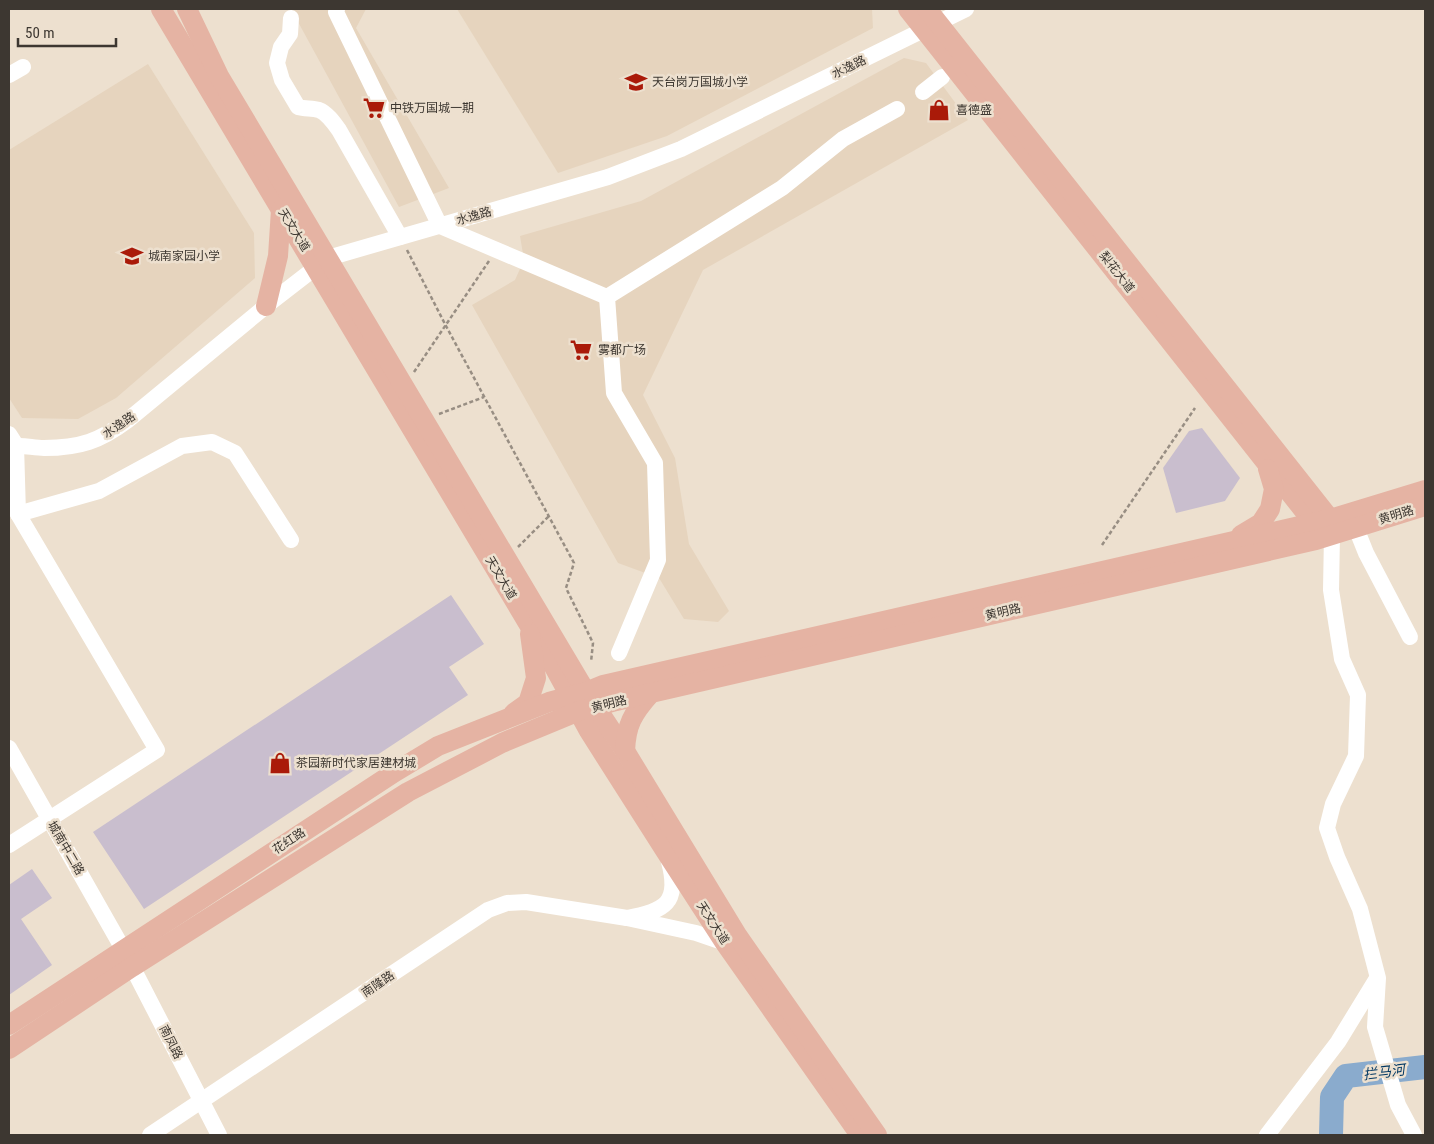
<svg xmlns="http://www.w3.org/2000/svg" width="1434" height="1144" font-family="'Roboto Condensed','Noto Sans SC',sans-serif">
  <style>
    .built { fill: #e6d4be }
    .lines { fill: none; stroke-linecap: round; stroke-linejoin: round }
    .river { stroke: #8aabcd; stroke-width: 24 }
    .building { fill: #c9bece }
    .path { stroke: #988e83; stroke-width: 2.5; stroke-dasharray: 4 2.5; stroke-linecap: butt }
    .minor { stroke: #fff; stroke-width: 16 }
    .major { stroke: #e5b3a3; stroke-width: 20 }
    .labels { text-anchor: middle; stroke-width: 5; stroke-linejoin: round; paint-order: stroke }
    .street-label { font-size: 12px; fill: #3d3731; stroke: #ede0cf }
    .poi-label { font-size: 12px; fill: #3d3731; stroke: #ede0cf; text-anchor: start }
    .water-label { font-size: 14px; font-style: italic; fill: #003762; stroke: #ede0cf }
  </style>
  <rect width="100%" height="100%" fill="#ede0cf"/>
  <g class="built">
    <polygon points="291,9 366,9 356,28 449,188 399,207"/>
    <polygon points="457,9 872,9 873,28 667,136 558,173"/>
    <polygon points="904,58 926,63 968,120 703,270 643,395 675,458 689,544 729,611 718,622 684,619 659,578 618,563 472,305 515,280 524,260 520,236 641,201"/>
    <polygon points="148,64 254,233 255,278 116,398 78,419 22,418 9,398 9,150"/>
  </g>
  <g class="lines">
    <polyline class="river" points="1331,1135 1332,1097 1346,1076 1425,1067"/>
  </g>
  <g class="building">
    <polygon points="1202,428 1240,478 1225,501 1176,513 1163,468 1189,431"/>
    <polygon points="451,595 484,644 449,667 468,695 144,909 93,832"/>
    <polygon points="32,869 52,898 21,919 52,965 9,995 9,885"/>
  </g>
  <g class="lines">
    <g class="path">
      <polyline points="407,250 446,326 574,563 566,588 593,643 591,662"/>
      <polyline points="414,372 489,261"/>
      <polyline points="439,414 484,397"/>
      <polyline points="1102,545 1195,408"/>
      <polyline points="518,547 549,516"/>
    </g>
    <g class="minor">
      <polyline points="337,9 336,12 440,226 607,297"/>
      <path d="M 291,18 L 290,34 L 281,47 L 277,63 L 282,80 L 298,107 C 305,109 312,108 319,110 C 327,113 334,123 339,130 L 400,237"/>
      <polyline points="9,75 23,67"/>
      <polyline points="923,92 942,77"/>
      <polyline points="9,434 16,445 18,514 157,750 9,845"/>
      <path d="M 9,447 C 21,444 32,448 44,448 C 80,448 100,441 128,420 L 266,306 L 328,258 L 608,177 L 681,149 L 966,9"/>
      <polyline points="18,514 99,491 182,446 212,442 235,453 291,540"/>
      <polyline points="1356,528 1366,553 1410,637"/>
      <polyline points="1332,535 1331,590 1342,659 1358,695 1356,756 1333,804 1327,828 1337,857 1360,909 1378,978 1375,1027 1398,1105 1414,1135"/>
      <polyline points="619,653 658,560 655,463 614,393 607,297 782,188 843,139 897,109"/>
      <polyline points="9,748 123,949 219,1135"/>
      <path d="M 669,862 C 680,903 665,911 627,918 L 696,933 L 725,943"/>
      <polyline points="150,1135 488,910 507,903 526,902 627,918"/>
      <polyline points="1267,1135 1338,1042 1376,980"/>
    </g>
    <g class="major">
      <polyline points="161,9 553,665 589,731 666,852 725,943 860,1135"/>
      <polyline points="187,9 219,76 586,692 625,751 737,935 877,1135"/>
      <polyline points="908,9 1313,522 1315,534"/>
      <polyline points="927,9 1330,519 1331,531"/>
      <polyline points="266,306 278,256 281,210"/>
      <polyline points="1241,535 1261,523 1270,509 1274,489 1268,469"/>
      <polyline points="514,713 528,703 536,678 530,634"/>
      <path d="M 625,751 C 626,725 633,713 650,694"/>
      <polyline points="9,1025 395,772 438,746 549,702 586,692 603,685 1330,519 1425,490"/>
      <polyline points="9,1049 132,967 408,792 502,743 579,711 612,702 1316,540 1425,506"/>
    </g>
  </g>
  <defs>
    <g id="school-bare" transform="scale(1.725)"><path d="M0-5L7-2L0 1L-7-2ZM-4 1L0 2.5L4 1V4Q0 6-4 4Z" fill="#aa1a09" stroke="#ede0cf" stroke-width="2.5" paint-order="stroke"/></g>
    <g id="supermarket-bare" transform="scale(1.725)"><path d="M-6-5.5h2.5l.6 2H6L4.5 2H-2.5L-4.4-4H-6ZM-1.5 3.2a1.3 1.3 0 1 0 .1 0ZM3 3.2a1.3 1.3 0 1 0 .1 0Z" fill="#aa1a09" stroke="#ede0cf" stroke-width="2.5" paint-order="stroke"/></g>
    <g id="shop-bare" transform="scale(1.725)"><path d="M-5-2.5h2.3a2.7 3.5 0 0 1 5.4 0H5L5.5 6h-11ZM-1.5-2.5h3a1.5 2.3 0 0 0-3 0Z" fill="#aa1a09" stroke="#ede0cf" stroke-width="2.5" paint-order="stroke"/></g>
  </defs>
  <g fill-rule="evenodd">
    <use href="#school-bare" x="636" y="82"/>
    <use href="#supermarket-bare" x="374" y="108"/>
    <use href="#shop-bare" x="939" y="110"/>
    <use href="#school-bare" x="132" y="256"/>
    <use href="#supermarket-bare" x="581" y="350"/>
    <use href="#shop-bare" x="280" y="763"/>
  </g>
  <g class="labels">
    <g class="street-label">
      <text transform="translate(849 67) rotate(-26)" y="4">水逸路</text>
      <text transform="translate(474 216) rotate(-16)" y="4">水逸路</text>
      <text transform="translate(294 230) rotate(58)" y="4">天文大道</text>
      <text transform="translate(1117 272) rotate(52)" y="4">梨花大道</text>
      <text transform="translate(119 425) rotate(-34)" y="4">水逸路</text>
      <text transform="translate(1396 515) rotate(-17)" y="4">黄明路</text>
      <text transform="translate(501 578) rotate(59)" y="4">天文大道</text>
      <text transform="translate(1003 612) rotate(-13)" y="4">黄明路</text>
      <text transform="translate(609 704) rotate(-14)" y="4">黄明路</text>
      <text transform="translate(289 841) rotate(-33)" y="4">花红路</text>
      <text transform="translate(66 848) rotate(60)" y="4">城南中二路</text>
      <text transform="translate(713 923) rotate(57)" y="4">天文大道</text>
      <text transform="translate(378 984) rotate(-34)" y="4">南隆路</text>
      <text transform="translate(171 1042) rotate(63)" y="4">南凤路</text>
    </g>
    <g class="poi-label">
      <text x="652" y="86">天台岗万国城小学</text>
      <text x="390" y="112">中铁万国城一期</text>
      <text x="956" y="114">喜德盛</text>
      <text x="148" y="260">城南家园小学</text>
      <text x="598" y="354">雾都广场</text>
      <text x="296" y="767">茶园新时代家居建材城</text>
    </g>
    <g class="water-label">
      <text transform="translate(1384 1072) rotate(-7)" y="5">拦马河</text>
    </g>
  </g>
  <rect width="1434" height="1144" fill="none" stroke="#3d3731" stroke-width="20"/>
  <path d="M18 38v8h98v-8" fill="none" stroke="#3d3731" stroke-width="2.5"/>
  <text x="25" y="38" font-size="15" fill="#3d3731" stroke="#ede0cf" stroke-width="4" paint-order="stroke">50 m</text>
</svg>
